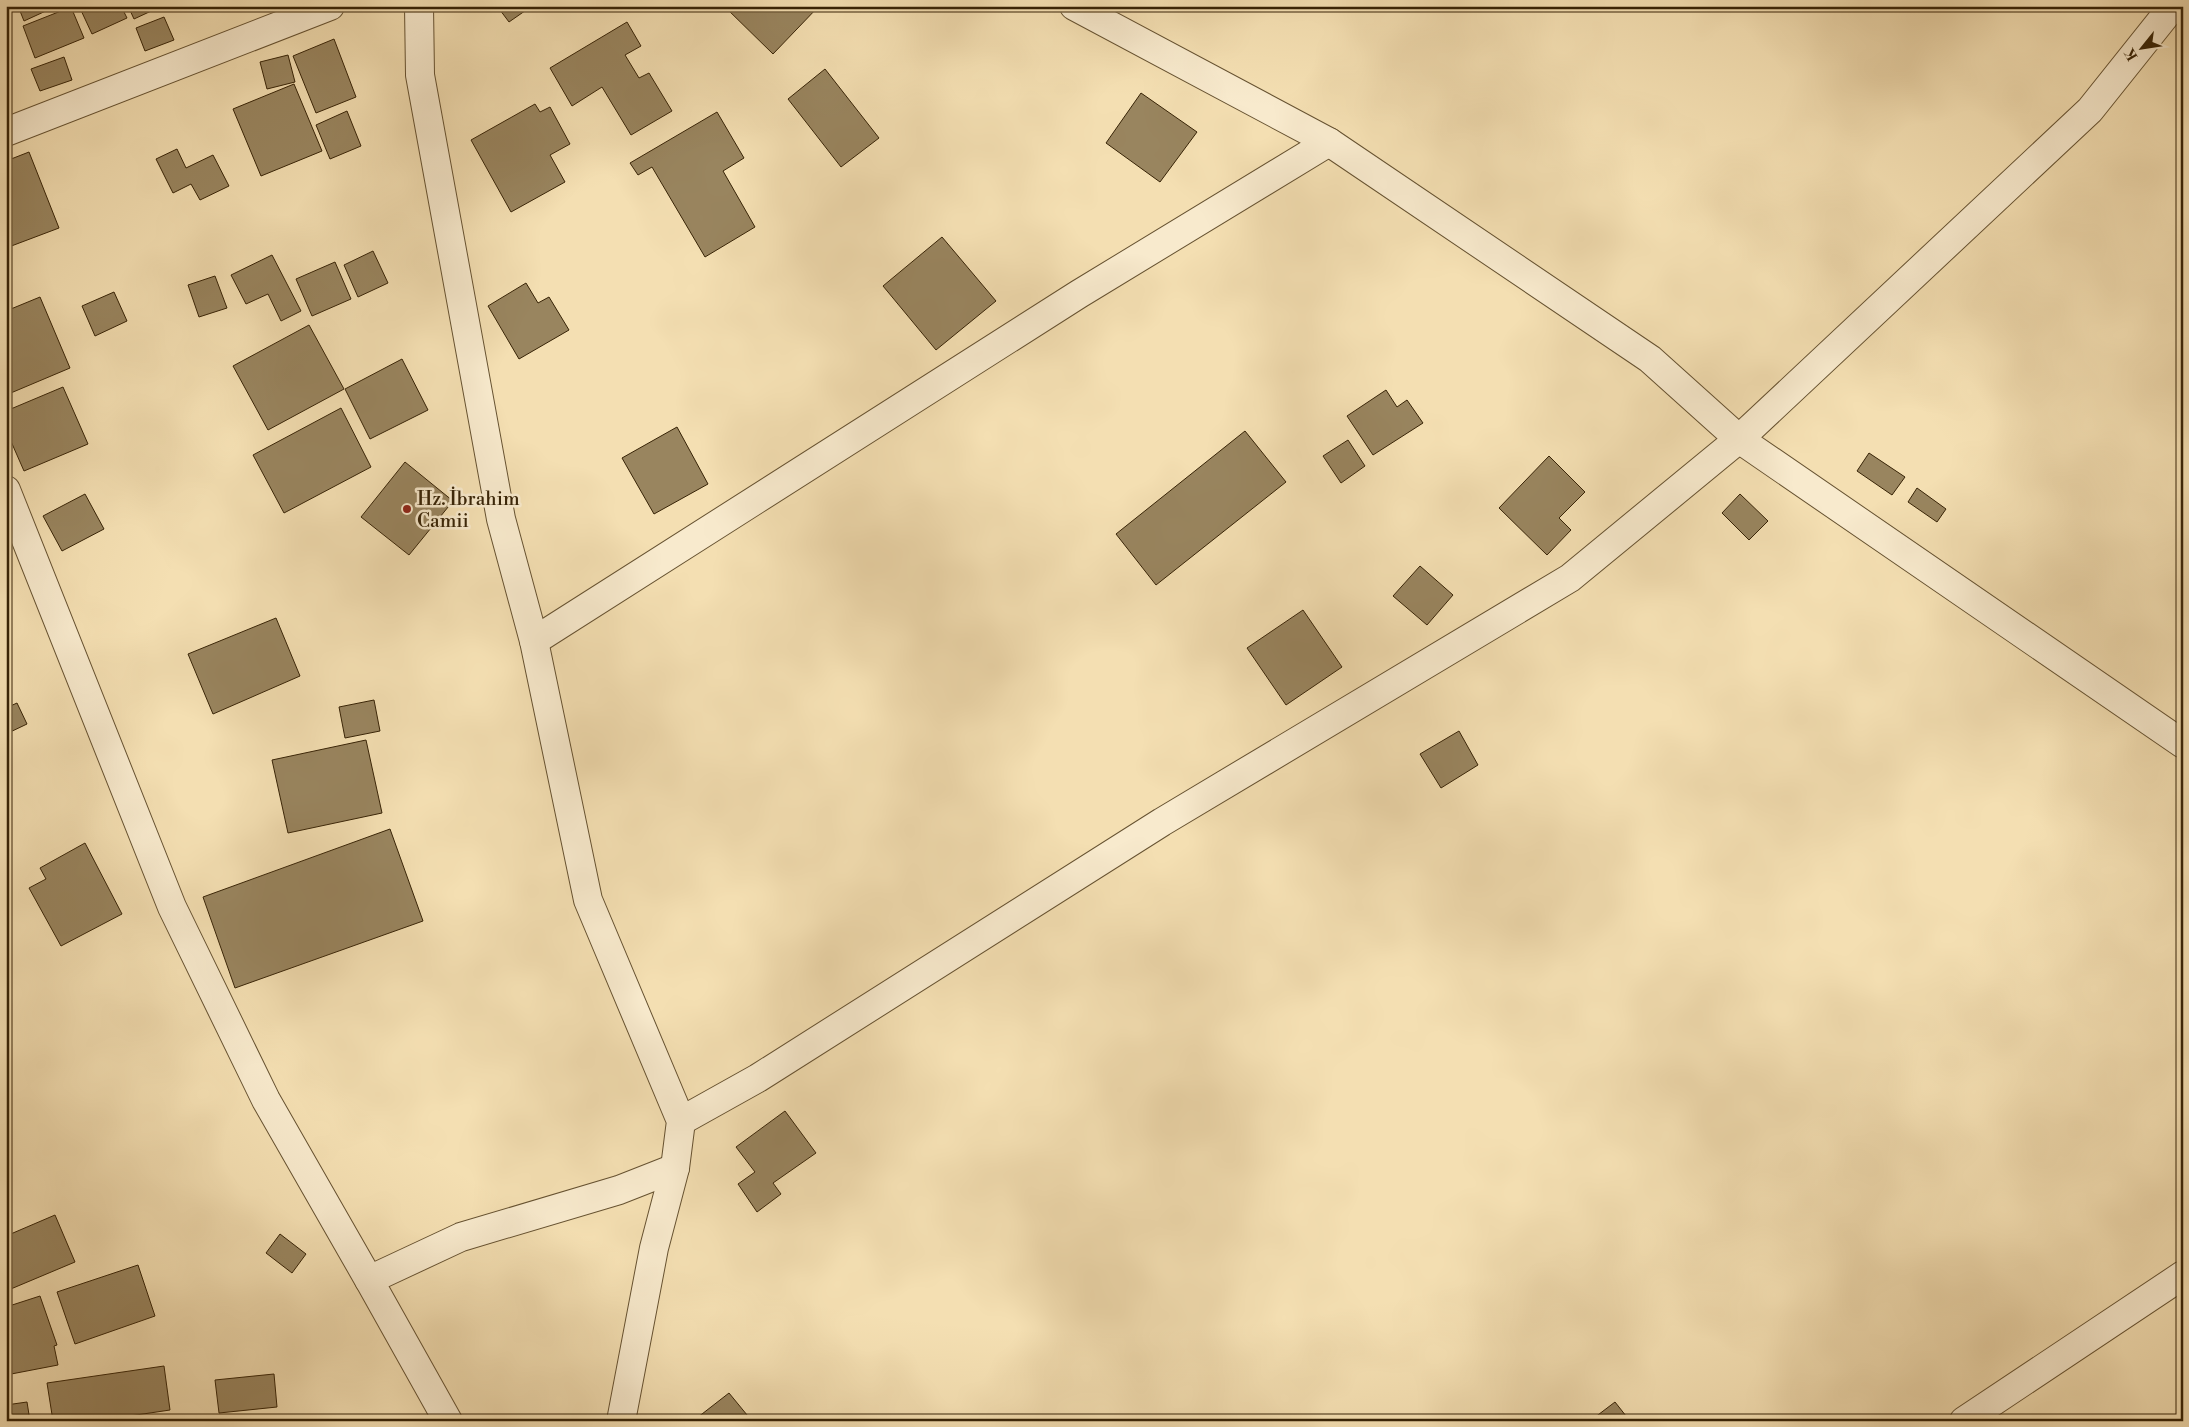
<svg xmlns="http://www.w3.org/2000/svg" width="2189" height="1427" font-family="'Libre Bodoni',serif">
  <style>
    .building { fill: #99855f; stroke: #372306 }
    .lines { fill: none; stroke-linecap: round; stroke-linejoin: round }
    .street-casing { stroke: #665231; stroke-width: 30 }
    .street { stroke: #f8eacd; stroke-width: 28 }
    .poi-dot { fill: #8f2418; stroke: #f8eacd; stroke-width: 2 }
    .labels { text-anchor: middle; stroke-width: 5; stroke-linejoin: round; paint-order: stroke }
    .poi-label { font-size: 19px; fill: #372306; stroke: #f8eacd; text-anchor: start }
  </style>
  <rect width="100%" height="100%" fill="#f4dfb2"/>
  <filter id="stains"><feTurbulence type="fractalNoise" baseFrequency=".004" numOctaves="4"/><feColorMatrix values="0 0 0 0 .2 0 0 0 0 .09 0 0 0 0 .02 0 0 0 .5 -.17"/></filter>
  <radialGradient id="worn" r=".72"><stop offset=".6" stop-color="#630" stop-opacity="0"/><stop offset="1" stop-color="#630" stop-opacity=".3"/></radialGradient>
  <g class="building">
    <polygon points="18,6 47,6 48,10 24,21"/>
    <polygon points="79,6 121,6 127,18 92,34"/>
    <polygon points="128,6 162,6 134,19"/>
    <polygon points="497,6 532,6 509,22"/>
    <polygon points="724,6 819,6 773,54"/>
    <polygon points="71,7 84,38 35,58 23,26"/>
    <polygon points="164,17 174,40 145,51 136,28"/>
    <polygon points="627,22 641,46 625,55 639,78 649,73 672,111 631,135 602,87 572,106 550,68"/>
    <polygon points="334,39 356,97 316,113 293,56"/>
    <polygon points="288,55 295,82 267,89 260,62"/>
    <polygon points="64,57 72,80 40,91 31,69"/>
    <polygon points="825,69 879,138 841,167 788,99"/>
    <polygon points="294,84 322,151 261,176 233,109"/>
    <polygon points="1141,93 1197,132 1160,182 1106,143"/>
    <polygon points="535,104 540,112 550,107 570,144 550,155 565,182 511,212 471,140"/>
    <polygon points="347,111 361,146 330,159 316,125"/>
    <polygon points="717,112 744,158 723,171 755,227 705,257 652,167 638,175 630,163"/>
    <polygon points="177,149 186,168 213,155 229,186 200,200 191,184 173,193 156,159"/>
    <polygon points="29,152 59,228 6,248 6,161"/>
    <polygon points="942,237 996,301 936,350 883,286"/>
    <polygon points="373,251 388,283 358,297 344,265"/>
    <polygon points="272,255 301,311 281,321 268,294 246,304 231,275"/>
    <polygon points="335,262 351,299 312,316 296,279"/>
    <polygon points="215,276 227,308 199,317 188,285"/>
    <polygon points="526,283 538,303 549,297 569,330 519,359 488,306"/>
    <polygon points="114,292 127,321 95,336 82,306"/>
    <polygon points="40,297 70,368 6,395 6,311"/>
    <polygon points="309,325 344,389 268,430 233,366"/>
    <polygon points="402,359 428,410 370,439 345,389"/>
    <polygon points="63,387 88,444 24,471 6,430 6,411"/>
    <polygon points="1386,390 1397,407 1407,400 1423,423 1373,455 1347,416"/>
    <polygon points="341,408 371,467 284,513 253,455"/>
    <polygon points="677,427 708,484 654,514 622,458"/>
    <polygon points="1245,431 1286,482 1156,585 1116,534"/>
    <polygon points="1348,440 1365,466 1341,483 1323,456"/>
    <polygon points="1869,453 1905,477 1892,495 1857,471"/>
    <polygon points="1549,456 1585,492 1559,518 1571,530 1547,555 1499,508"/>
    <polygon points="405,462 453,501 409,555 361,517"/>
    <polygon points="1917,488 1946,509 1937,522 1908,502"/>
    <polygon points="85,494 104,529 62,551 43,516"/>
    <polygon points="1740,494 1768,521 1749,540 1722,513"/>
    <polygon points="1420,566 1453,595 1427,625 1393,596"/>
    <polygon points="1303,610 1342,667 1286,705 1247,648"/>
    <polygon points="276,618 300,676 213,714 188,654"/>
    <polygon points="374,700 380,731 345,738 339,707"/>
    <polygon points="17,703 27,724 6,734 6,708"/>
    <polygon points="1459,731 1478,765 1441,788 1420,754"/>
    <polygon points="366,740 382,813 288,833 272,760"/>
    <polygon points="390,829 423,921 235,988 203,897"/>
    <polygon points="85,843 122,914 61,946 29,888 46,879 40,868"/>
    <polygon points="785,1111 816,1153 773,1183 781,1194 757,1212 738,1184 755,1172 736,1147"/>
    <polygon points="55,1215 75,1262 6,1291 6,1236"/>
    <polygon points="280,1234 306,1254 292,1273 266,1253"/>
    <polygon points="138,1265 155,1316 75,1344 57,1292"/>
    <polygon points="40,1296 57,1345 54,1346 58,1365 6,1375 6,1307"/>
    <polygon points="164,1366 170,1410 96,1421 53,1421 47,1383"/>
    <polygon points="274,1374 277,1407 219,1413 215,1380"/>
    <polygon points="729,1393 752,1421 693,1421"/>
    <polygon points="27,1402 30,1421 6,1421 6,1405"/>
    <polygon points="1615,1402 1630,1421 1590,1421"/>
  </g>
  <g class="lines">
    <g class="street-casing">
      <g id="street">
        <polyline points="419,6 420,75 501,519 534,641 588,900 681,1121 675,1168 654,1248 621,1421"/>
        <polyline points="2173,6 2090,110 1739,439 2183,744"/>
        <polyline points="6,132 330,6"/>
        <polyline points="6,490 172,907 266,1100 369,1280"/>
        <polyline points="534,641 1079,294 1329,142"/>
        <polyline points="681,1121 758,1078 1162,822 1570,578 1739,439 1650,359 1329,142 1074,6"/>
        <polyline points="448,1421 369,1280 461,1237 619,1190 675,1168"/>
        <polyline points="1964,1421 2183,1275"/>
      </g>
    </g>
    <use href="#street" class="street"/>
  </g>
  <circle class="poi-dot" cx="407" cy="509" r="5"/>
  <g class="labels">
    <g class="poi-label">
      <text x="417" y="505">Hz. İbrahim<tspan x="417" dy="22">Camii</tspan></text>
    </g>
  </g>
  <rect width="2189" height="1427" fill="none" stroke="#f4dfb2" stroke-width="25"/>
  <rect x="8" y="8" width="2174" height="1412" fill="none" stroke="#372306" stroke-width="2.5"/>
  <rect x="12" y="12" width="2164" height="1402" fill="none" stroke="#372306"/>
  <g transform="translate(2142 48) rotate(240)" stroke="#f8eacd" stroke-width="4" paint-order="stroke">
  <path d="M0-4L9 19L0 12L-9 19Z" fill="#372306"/>
  <text y="-8" font-size="14" font-weight="bold" text-anchor="middle" fill="#372306">K</text>
  </g>
  <rect width="100%" height="100%" filter="url(#stains)"/>
  <rect width="100%" height="100%" fill="url(#worn)"/>
</svg>
